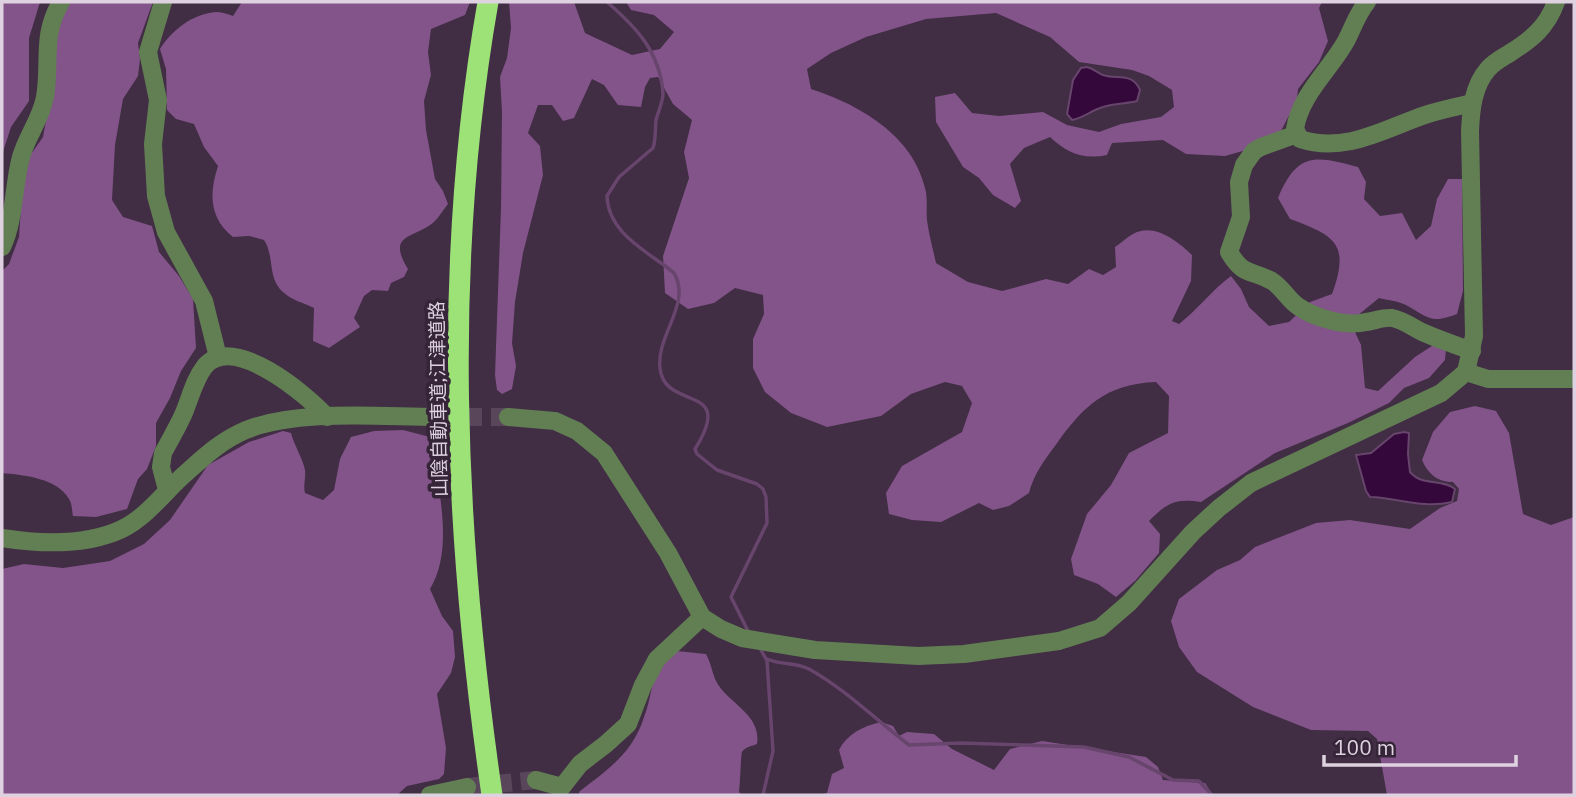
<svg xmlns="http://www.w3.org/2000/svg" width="1576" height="797" font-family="'IBM Plex Sans','Noto Sans JP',sans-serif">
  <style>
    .forest { fill: #825489 }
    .water { fill: #34083a; stroke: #67456c; stroke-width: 2 }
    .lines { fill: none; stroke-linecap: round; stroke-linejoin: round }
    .stream { stroke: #67456c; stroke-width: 3.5 }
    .minor-tunnel { stroke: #59465b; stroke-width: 18; stroke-dasharray: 18 9; stroke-linecap: butt }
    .minor { stroke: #627f54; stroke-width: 18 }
    .highway { stroke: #9ce277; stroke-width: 21 }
    .labels { text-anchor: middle; stroke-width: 7; stroke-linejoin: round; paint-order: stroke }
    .street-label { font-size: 19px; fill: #dfd2e0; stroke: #362439 }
  </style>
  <rect width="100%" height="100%" fill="#412d44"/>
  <g class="forest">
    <polygon points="2,2 40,2 29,38 29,101 11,127 2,155"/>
    <path d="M 68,2 L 153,2 L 138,43 L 140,59 L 138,76 L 123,99 L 115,145 L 112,200 L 123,217 L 152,226 L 159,252 L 179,276 L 193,299 L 196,348 L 181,371 L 170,398 L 156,423 L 156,446 L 147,469 L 138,479 L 127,509 L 96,517 L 73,516 C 72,511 72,503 69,499 C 57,478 23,475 2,473 L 2,271 L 9,264 L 19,237 L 23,178 L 29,157 L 43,137 L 47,115 L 52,46 Z"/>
    <path d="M 242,2 L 470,2 L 465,15 L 431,29 L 428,52 L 431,75 L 424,101 L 426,130 L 435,179 L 443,191 L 448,204 C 443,210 439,217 434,222 C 414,239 386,233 408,269 L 404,277 L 391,283 L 388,291 L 372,290 L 364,296 L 354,318 L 360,327 L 329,348 L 313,341 L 314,308 C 304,303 291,300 283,292 C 267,278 275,257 264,240 L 249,236 L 233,237 C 209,218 209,193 218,166 L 204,147 L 194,124 L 176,119 L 167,110 L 166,69 L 160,49 C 172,30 192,14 216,12 C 221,12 228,14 233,16 Z"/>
    <path d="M 509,2 L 574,2 L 585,33 L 632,55 L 660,49 L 674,32 L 654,15 L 631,10 L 626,2 L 1322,2 L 1319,8 L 1328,41 L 1319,62 L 1298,89 L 1297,100 L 1281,131 L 1250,149 L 1225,156 L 1186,154 L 1163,140 L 1112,143 L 1107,155 C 1083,160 1067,153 1050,137 L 1024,148 L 1010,164 L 1021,201 L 1015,208 L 993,195 L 979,178 L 963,167 L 936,122 L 935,97 L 955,93 L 972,113 L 999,116 L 1043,112 L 1067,125 L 1099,132 L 1121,124 L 1161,117 L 1174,107 L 1172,90 L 1149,76 L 1132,70 L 1079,62 L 1050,37 L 996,13 L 926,19 L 866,37 L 831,53 L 807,69 L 811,89 C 858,104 913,135 925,188 C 928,198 926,210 927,220 C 929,235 933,249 936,263 L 968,282 L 1002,291 L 1046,279 L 1068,284 L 1089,269 L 1103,275 L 1116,267 L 1115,247 C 1121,243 1127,237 1133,234 C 1153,222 1178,241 1192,255 L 1191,281 L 1172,321 L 1179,324 C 1198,309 1212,290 1231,276 L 1241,289 L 1249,307 L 1269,326 L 1289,322 L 1310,302 L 1332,294 C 1350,244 1336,236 1290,219 L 1278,198 C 1297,152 1315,155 1358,167 L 1366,182 L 1364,199 L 1380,216 L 1402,213 L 1416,240 L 1431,226 L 1437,199 L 1448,179 L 1462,179 L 1463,291 L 1457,314 C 1431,324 1429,318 1406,305 C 1398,301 1387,300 1379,298 L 1357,316 L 1355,332 L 1361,345 L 1365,388 L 1378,391 L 1415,357 L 1435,344 L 1446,348 L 1445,360 L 1429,378 L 1404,388 L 1389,403 L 1348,423 L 1275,453 L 1201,502 C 1175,498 1167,503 1149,521 L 1160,534 L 1159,553 L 1135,581 L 1116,597 L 1098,584 L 1074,575 L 1071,559 L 1087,514 L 1111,485 L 1129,453 L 1168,433 L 1169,396 L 1156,382 C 1106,384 1083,406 1055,446 C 1043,462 1034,474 1029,493 L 1009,506 L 993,510 L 979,503 L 941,522 L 912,520 L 889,514 L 886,493 L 902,466 L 962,432 L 972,403 L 962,386 L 945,382 L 911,394 L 881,416 L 827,427 L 791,413 L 765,392 L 753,368 L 753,339 L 764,314 L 763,295 L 735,288 L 714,303 L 688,309 L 665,293 L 663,256 L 689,178 L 684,152 L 692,120 L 673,104 L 658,77 L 650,78 L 645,87 L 641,107 L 618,105 L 604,85 L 592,79 L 574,118 L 563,121 L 552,105 L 538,105 L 528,133 L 540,146 L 543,175 L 523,253 L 515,302 L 512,343 L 516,366 L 512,389 L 502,394 L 497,390 L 495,375 L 501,208 L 502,112 L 500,77 L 507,58 L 511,28 Z"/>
    <path d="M 1475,406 L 1496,411 L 1509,433 L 1523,514 L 1551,525 L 1574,517 L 1574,795 L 1387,795 L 1377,739 L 1368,731 L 1311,730 L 1253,707 L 1197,672 L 1179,647 L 1171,621 L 1179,599 L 1217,570 L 1240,560 L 1255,547 L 1316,523 L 1350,520 L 1410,529 L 1440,508 L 1457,501 L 1459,489 L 1453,482 C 1437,482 1428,474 1422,460 L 1433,432 L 1450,412 Z"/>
    <path d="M 403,430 L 430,437 L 435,451 C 438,495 454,549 430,589 L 442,616 L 453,631 L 455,657 L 451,673 L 437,694 L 446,748 L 444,774 L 439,779 L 407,786 L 397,795 L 2,795 L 2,569 L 24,564 L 63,568 L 110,561 L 144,544 L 170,520 L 208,465 L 249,442 L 283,431 L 291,433 C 294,445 303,459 305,470 C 306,479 303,485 305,493 L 323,500 L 334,490 L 340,459 L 351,437 L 374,431 Z"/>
    <path d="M 677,651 L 706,654 C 711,663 712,672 716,681 C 727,703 762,714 757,744 C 752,746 745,747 742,752 C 741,754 740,785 739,792 L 742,795 L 578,795 L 580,791 C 607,770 629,756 642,723 C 657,687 644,681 677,651 Z"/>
    <path d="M 881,722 L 893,726 L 899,736 L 907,732 L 934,734 L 952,749 L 994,770 L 1010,749 L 1042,741 L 1146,757 L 1158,767 L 1163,780 L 1205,783 L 1213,795 L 820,795 L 827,793 L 832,774 L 844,768 L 839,750 C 847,734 863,726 881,722 Z"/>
  </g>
  <g class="water">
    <path d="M 1087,67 C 1094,69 1098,73 1103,75 C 1118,80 1132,72 1140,90 L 1137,101 C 1126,104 1115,103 1103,107 C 1092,110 1083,118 1072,120 L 1067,114 L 1073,80 L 1081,68 Z"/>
    <path d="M 1404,432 L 1409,433 L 1408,454 L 1410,472 C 1423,487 1441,478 1455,489 L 1452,502 C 1422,509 1399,498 1370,497 L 1366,491 L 1356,455 L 1371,453 L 1394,434 Z"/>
  </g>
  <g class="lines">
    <g class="stream">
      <path d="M 607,2 C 636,27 660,52 663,93 C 663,102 658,112 656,120 C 655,129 656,139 653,148 L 619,177 L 607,196 C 608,234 649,252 674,273 C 692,304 656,335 660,368 C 664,412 737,382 695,449 L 697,454 L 717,470 L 757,484 L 763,489 L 766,497 L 767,523 L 731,597 L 748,631"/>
      <polyline points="761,650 767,661 773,751 763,795"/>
      <path d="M 767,659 C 780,665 795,662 809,669 C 845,689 876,720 909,745 L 960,743 L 1084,747 L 1129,757 L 1173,780 L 1199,781 L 1212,795"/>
    </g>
    <g class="minor-tunnel">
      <polyline points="437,417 508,417"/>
      <polyline points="467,787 536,780"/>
    </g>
    <g class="minor">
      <polyline points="163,2 148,52 158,100 153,144 156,196 166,232 204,301 218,357"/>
      <path d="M 1367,2 C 1357,14 1353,28 1346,41 C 1330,70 1300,95 1295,129 L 1300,139 C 1345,154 1384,129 1425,115 C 1440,110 1456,107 1472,103"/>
      <path d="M 1297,134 L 1261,147 L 1254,151 L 1244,165 L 1239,182 L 1241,217 L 1229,252 C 1244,277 1250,269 1272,281 C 1283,288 1288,300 1299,307 C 1315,318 1346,327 1366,322 C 1375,321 1383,317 1392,318 C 1403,320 1412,327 1422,332 C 1438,339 1455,345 1472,351"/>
      <path d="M 2,247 C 15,220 13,186 21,157 C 27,136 41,119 45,97 C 51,60 41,36 61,2"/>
      <polyline points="1466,372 1488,379 1574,379"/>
      <path d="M 508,417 L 555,421 L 577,431 L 604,453 L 668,553 L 702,617 L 721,629 L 742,638 L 815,650 L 918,656 L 964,654 L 1059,641 L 1100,628 L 1129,603 L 1193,532 L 1219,508 L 1251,483 L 1441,393 L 1466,372 L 1474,336 L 1470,131 C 1471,110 1473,86 1488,69 C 1494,62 1502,58 1510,53 C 1532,39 1547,27 1556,2"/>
      <path d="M 167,490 L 161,467 L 163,453 C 170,440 177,428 183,415 C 190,399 194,380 205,366 C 234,333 307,395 327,417"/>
      <path d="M 2,538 C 40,544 86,546 122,529 C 147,517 166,490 186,473 C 205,456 222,440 246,430 C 298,409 381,417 437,417"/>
      <polyline points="536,780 562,787 580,764 606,744 628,724 643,685 657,659 702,617"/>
      <polyline points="430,795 467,787"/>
    </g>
    <path class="highway" d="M 488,2 C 442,264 454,533 492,795"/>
  </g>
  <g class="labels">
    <g class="street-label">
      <text transform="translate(438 399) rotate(-91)" y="7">山陰自動車道;江津道路</text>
    </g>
  </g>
  <rect width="1576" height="797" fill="none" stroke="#dfd2e0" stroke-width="7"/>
  <path d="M1324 755v10h192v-10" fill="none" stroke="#dfd2e0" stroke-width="3.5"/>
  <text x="1334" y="755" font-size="21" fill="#dfd2e0" stroke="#362439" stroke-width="5" paint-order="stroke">100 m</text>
</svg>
